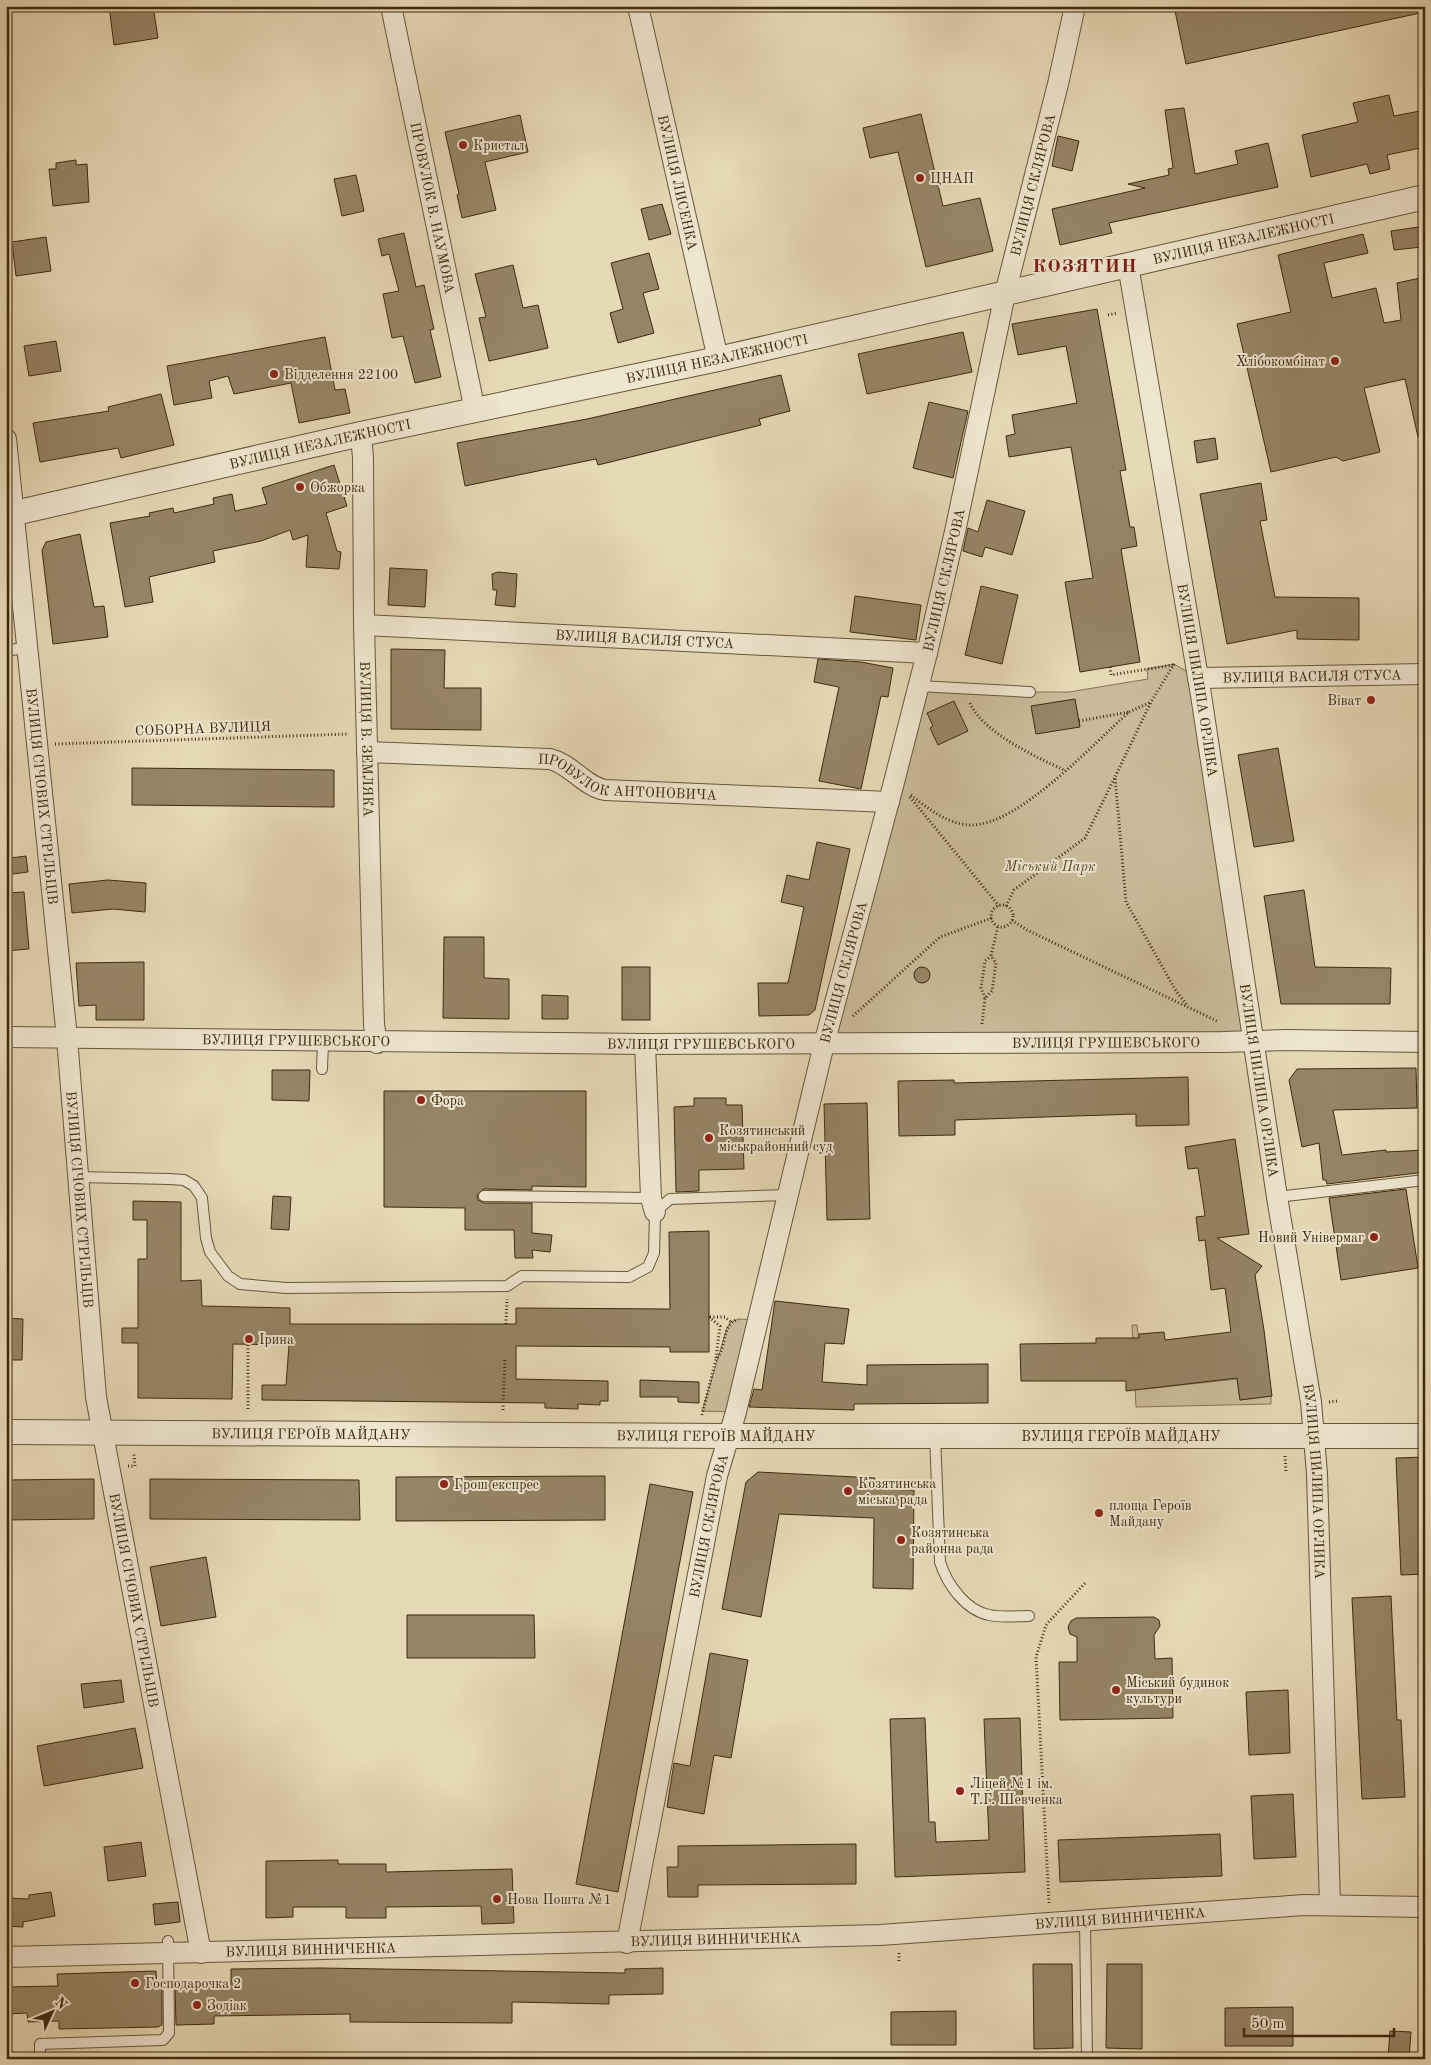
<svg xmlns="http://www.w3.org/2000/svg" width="1431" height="2065" font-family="'Old Standard TT',serif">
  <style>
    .green { fill: #c9bb9a; stroke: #837254 }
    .building { fill: #958566; stroke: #3d2a0f }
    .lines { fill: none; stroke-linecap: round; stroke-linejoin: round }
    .service-casing { stroke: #675639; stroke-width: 12 }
    .minor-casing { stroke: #675639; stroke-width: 22 }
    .tertiary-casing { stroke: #675639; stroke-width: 26 }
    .path { stroke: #3d2a0f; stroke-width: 3; stroke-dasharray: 1 2.5; stroke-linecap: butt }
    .service { stroke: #efe6d0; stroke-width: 10 }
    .minor { stroke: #efe6d0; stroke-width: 20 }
    .tertiary { stroke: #efe6d0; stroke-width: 24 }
    .poi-dot { fill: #8f2418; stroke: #efe6d0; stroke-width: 2 }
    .labels { text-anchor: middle; stroke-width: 4; stroke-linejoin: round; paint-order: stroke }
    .poi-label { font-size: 14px; fill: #3d2a0f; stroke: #efe6d0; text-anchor: start }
    .street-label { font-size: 14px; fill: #3d2a0f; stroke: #efe6d0 }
    .park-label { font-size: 14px; font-style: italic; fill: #59472b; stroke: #efe6d0 }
    .district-label { font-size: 19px; font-weight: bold; letter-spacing: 1px; fill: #7a1f14; stroke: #efe6d0 }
  </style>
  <rect width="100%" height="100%" fill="#e6d9b6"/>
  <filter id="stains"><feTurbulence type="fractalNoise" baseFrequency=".004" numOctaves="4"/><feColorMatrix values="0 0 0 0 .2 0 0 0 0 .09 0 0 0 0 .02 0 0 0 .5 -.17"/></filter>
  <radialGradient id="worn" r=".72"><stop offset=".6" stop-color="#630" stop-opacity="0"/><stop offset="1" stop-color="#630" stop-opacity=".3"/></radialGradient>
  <g class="green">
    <polygon points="1174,664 1198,678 1254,1041 824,1044 918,686 1030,692 1069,692 1148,679 1147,669"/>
    <polygon points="739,1319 757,1320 736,1412 702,1411 727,1328 731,1322"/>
    <polygon points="1132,1325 1137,1325 1145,1389 1237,1379 1240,1400 1271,1396 1271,1404 1136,1407"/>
  </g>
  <g class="building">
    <polygon points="109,6 153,6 158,38 114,45"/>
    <polygon points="1174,6 1419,6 1420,13 1186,64"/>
    <polygon points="1389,95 1394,116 1425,110 1425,147 1387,155 1390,169 1370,174 1367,164 1311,177 1302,135 1358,122 1353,103"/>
    <polygon points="1184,108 1195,174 1238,164 1235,151 1268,143 1278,187 1109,223 1112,233 1060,245 1052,209 1145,188 1128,184 1169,175 1168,169 1173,168 1165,110"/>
    <polygon points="921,114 943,206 980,198 993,251 926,267 898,152 870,158 863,128"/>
    <polygon points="520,115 528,152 485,162 496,210 462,218 457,195 459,194 445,132"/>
    <polygon points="1058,136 1079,141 1072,171 1052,166"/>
    <polygon points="76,160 76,165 87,164 89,202 53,206 49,169 56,169 56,163"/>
    <polygon points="356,175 364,211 342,216 334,179"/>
    <polygon points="662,204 671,234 649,240 641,209"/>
    <polygon points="1419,227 1422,247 1394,250 1391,231"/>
    <polygon points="404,233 416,287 424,285 434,329 430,330 441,377 415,383 403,336 392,338 383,294 399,291 389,254 382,256 378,239"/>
    <polygon points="1363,234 1368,253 1324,263 1332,298 1376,288 1384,323 1401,320 1397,283 1425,277 1425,436 1418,437 1405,379 1364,388 1380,452 1343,461 1336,457 1271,472 1237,324 1291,312 1278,255"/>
    <polygon points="46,237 51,271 16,276 12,242"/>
    <polygon points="649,253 659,289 643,293 654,333 618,343 610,313 623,309 611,263"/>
    <polygon points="513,265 523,308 538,305 548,348 489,361 479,318 486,317 475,274"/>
    <polygon points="1097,309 1126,470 1120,471 1130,527 1134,527 1137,546 1121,549 1140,662 1080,672 1065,582 1093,578 1071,447 1009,457 1006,436 1015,434 1012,415 1077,403 1066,346 1018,355 1012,324"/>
    <polygon points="963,332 972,372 867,394 858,354"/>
    <polygon points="325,337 335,390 345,389 350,413 299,423 291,383 234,394 228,376 209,381 212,398 174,405 167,366"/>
    <polygon points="56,341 61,371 29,376 24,346"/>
    <polygon points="781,375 790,411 759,419 761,425 598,465 596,459 465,486 457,443 587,419"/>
    <polygon points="161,394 174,445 121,458 118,448 40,462 33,423 109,411 108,407"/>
    <polygon points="929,402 968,411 953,478 913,468"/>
    <polygon points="1215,438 1218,459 1197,463 1194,441"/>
    <polygon points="334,465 347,506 326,513 337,551 341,552 339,569 306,567 308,535 293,540 290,530 261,541 213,551 215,562 149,577 153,602 125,607 110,523 150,516 149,513 173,508 174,513 214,504 213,498 232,494 235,511 267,504 262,488"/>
    <polygon points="1261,483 1267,520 1260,521 1275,597 1359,598 1359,640 1297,639 1297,630 1227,644 1200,494"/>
    <polygon points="987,500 1025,511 1012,555 985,547 982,557 963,551 968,528 978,532"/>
    <polygon points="80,534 94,607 104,606 108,637 53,644 42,550 46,542"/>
    <polygon points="390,568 427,570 425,607 388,605"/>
    <polygon points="498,572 517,574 515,607 495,605 497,590 493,590 492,574"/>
    <polygon points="981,586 1018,595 1002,664 965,655"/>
    <polygon points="855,596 921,605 916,640 850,632"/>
    <polygon points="391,649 445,650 444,688 481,688 481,730 391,729"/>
    <polygon points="818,659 861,662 893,668 888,697 881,696 861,789 819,781 839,687 814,682"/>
    <polygon points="1075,699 1080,727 1036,734 1031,706"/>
    <polygon points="954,701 968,731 938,745 930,728 933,726 927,713"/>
    <polygon points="1278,748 1294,841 1254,847 1238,755"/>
    <polygon points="132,768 334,770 334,807 132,805"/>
    <polygon points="817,842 850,849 815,1010 809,1015 759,1016 758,983 788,983 804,907 781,902 787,875 809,880"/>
    <polygon points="26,856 28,872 13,874 11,858"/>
    <polygon points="108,880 146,883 145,912 113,909 72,913 69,884"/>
    <polygon points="1304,890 1315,967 1391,968 1390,1004 1281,1004 1264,896"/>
    <polygon points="24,892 29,949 6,951 6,893"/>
    <polygon points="444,937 484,937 484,978 509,979 509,1019 443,1018"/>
    <polygon points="144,962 144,1020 96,1020 96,1005 79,1006 76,963"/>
    <rect x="622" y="967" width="28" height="53"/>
    <circle cx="922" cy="975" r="8"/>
    <polygon points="542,995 568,996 568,1019 542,1019"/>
    <polygon points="1416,1068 1417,1108 1333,1110 1342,1155 1386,1150 1386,1152 1425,1150 1425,1172 1327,1184 1326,1180 1323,1180 1319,1143 1302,1147 1289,1080 1297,1069"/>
    <polygon points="272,1070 310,1070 309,1101 272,1100"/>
    <polygon points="1188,1077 1189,1125 1136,1126 1136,1114 955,1120 955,1135 899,1136 898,1081 954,1080 954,1083"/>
    <polygon points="384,1091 586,1091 586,1187 532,1186 532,1190 484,1189 477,1195 478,1200 484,1203 532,1203 532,1233 552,1235 550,1252 532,1250 533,1258 515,1258 514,1230 465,1230 465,1208 384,1207"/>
    <polygon points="694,1098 726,1098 726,1105 742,1105 744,1169 699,1170 699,1191 676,1192 674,1107 694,1106"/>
    <polygon points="867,1103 870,1219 827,1220 824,1104"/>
    <polygon points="1235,1139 1249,1234 1217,1238 1262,1266 1255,1275 1264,1330 1272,1396 1240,1400 1237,1378 1126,1391 1126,1381 1021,1381 1020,1344 1096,1343 1096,1338 1139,1338 1139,1334 1164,1332 1165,1340 1231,1332 1225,1288 1211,1290 1205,1240 1199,1241 1196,1217 1205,1216 1198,1168 1188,1169 1185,1147"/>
    <polygon points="1406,1189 1418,1268 1341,1280 1329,1198"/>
    <polygon points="273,1196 291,1197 289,1230 271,1229"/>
    <polygon points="133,1201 181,1202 181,1281 201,1280 202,1306 290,1308 290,1324 516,1324 516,1308 670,1309 669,1232 709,1231 709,1352 670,1352 670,1347 516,1346 516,1379 608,1381 608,1401 600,1401 600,1405 578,1404 578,1409 545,1408 545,1403 262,1400 262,1385 286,1385 289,1345 233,1344 232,1399 138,1398 138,1343 122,1343 122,1328 138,1328 138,1259 147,1259 147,1220 133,1220"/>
    <polygon points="775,1301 849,1309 844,1344 825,1343 822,1382 867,1385 867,1365 988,1364 988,1403 854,1404 854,1410 749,1407 754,1389 762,1390"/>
    <polygon points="6,1318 23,1319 22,1360 6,1360"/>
    <polygon points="640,1380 699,1382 699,1403 678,1402 678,1397 640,1397"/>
    <polygon points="1425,1457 1425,1574 1401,1575 1396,1458"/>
    <polygon points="758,1472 875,1478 874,1489 914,1490 913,1589 873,1588 874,1518 779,1514 761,1617 722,1609 746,1482"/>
    <polygon points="605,1476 605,1520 396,1521 396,1477"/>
    <polygon points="94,1479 94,1519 6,1520 6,1480"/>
    <polygon points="150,1479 359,1480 360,1520 150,1519"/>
    <polygon points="650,1484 693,1492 618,1892 576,1884"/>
    <polygon points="206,1557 216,1617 161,1626 150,1567"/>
    <polygon points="1391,1596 1397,1720 1401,1720 1405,1797 1362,1799 1352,1598"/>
    <polygon points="407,1615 534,1615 535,1658 407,1658"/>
    <polygon points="1154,1617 1159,1620 1160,1626 1154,1635 1155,1659 1172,1658 1173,1718 1060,1720 1059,1662 1077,1662 1077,1637 1070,1634 1068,1627 1071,1621 1076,1618"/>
    <polygon points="710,1653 748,1660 731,1758 714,1755 704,1814 667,1807 674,1763 690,1766"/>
    <polygon points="121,1680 124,1702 84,1708 81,1684"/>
    <polygon points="1288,1690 1290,1753 1249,1755 1246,1692"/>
    <polygon points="925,1718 929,1822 935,1822 936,1842 989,1840 984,1719 1020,1718 1025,1872 895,1877 890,1719"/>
    <polygon points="135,1728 143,1768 44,1786 37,1746"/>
    <polygon points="1293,1794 1296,1857 1254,1859 1251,1796"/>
    <polygon points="1220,1834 1222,1876 1060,1882 1058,1840"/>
    <polygon points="141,1842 146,1876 108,1881 104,1847"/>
    <polygon points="856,1844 856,1884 698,1885 698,1897 668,1897 667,1867 678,1867 678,1846"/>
    <polygon points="338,1860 338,1864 386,1864 386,1872 512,1869 514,1923 482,1924 481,1906 386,1907 386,1918 346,1918 346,1907 293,1907 293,1917 266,1918 266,1861"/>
    <polygon points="51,1892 55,1916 23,1922 23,1927 6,1926 6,1898 29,1899 29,1895"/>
    <polygon points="178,1902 180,1922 155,1925 153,1904"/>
    <polygon points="1033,1964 1072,1964 1073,2048 1034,2049"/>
    <polygon points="1107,1964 1142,1964 1142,2049 1106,2048"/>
    <polygon points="321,1968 625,1973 625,1969 663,1968 663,1994 609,1995 609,2004 512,2002 512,2023 350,2022 350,2014 214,2016 214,2024 176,2025 175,1987 231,1985 231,1969"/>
    <polygon points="156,1971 157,1987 162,1987 162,2025 158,2027 59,2029 59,2021 28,2022 27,2013 6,2014 6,1987 58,1986 57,1974"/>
    <polygon points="1293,2007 1293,2046 1225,2046 1225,2008"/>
    <polygon points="956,2011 956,2045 891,2045 891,2012"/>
    <polygon points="1390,2031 1411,2032 1409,2059 1388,2059"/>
  </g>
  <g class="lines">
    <g class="service-casing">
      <g id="service">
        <polyline points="6,651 29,647"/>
        <polyline points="918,686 1030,692"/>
        <polyline points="322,1069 323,1042"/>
        <polyline points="79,1177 169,1179 184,1180 194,1186 202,1198 206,1238 210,1252 228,1276 240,1284 286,1288 507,1286 522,1276 629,1277 648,1267 654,1253 655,1212 670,1199 787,1195"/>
        <polyline points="484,1196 651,1198"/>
        <polyline points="1277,1197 1425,1180"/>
        <path d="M 935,1435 L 940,1562 C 947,1584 965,1610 989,1615 C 1002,1618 1016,1616 1029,1616"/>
        <polyline points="1085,1922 1087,2059"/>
        <polyline points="40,2059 40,2044 163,2040 169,2033 168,1941"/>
      </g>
    </g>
    <g class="minor-casing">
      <g id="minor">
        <path id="s1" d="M 391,6 L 475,411"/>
        <path id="s2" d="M 638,6 L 718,359"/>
        <path id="s3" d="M 1128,265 L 1201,695 L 1277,1197 L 1311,1402 L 1317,1474 L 1330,1904"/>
        <path id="s4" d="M 361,434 L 363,458 L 364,625 L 374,1025 L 377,1043"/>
        <path id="s5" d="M 6,439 L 67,1038 L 96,1397 L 201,1953"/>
        <path id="s6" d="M 364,625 L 927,653"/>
        <path id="s7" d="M 1198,678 L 1425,674"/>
        <path id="s8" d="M 367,752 L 550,759 C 571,764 584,786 605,790 L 889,802"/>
        <path id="s9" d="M 6,1037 L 645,1044 L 1223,1042 L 1286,1040 L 1425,1042"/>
        <polyline points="645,1044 651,1198 655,1212"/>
        <path id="s10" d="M 627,1943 L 717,1476 L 736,1412 L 824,1044 L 893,786 L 927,653 L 956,527 L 1005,294 L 1058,84 L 1075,6"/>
        <path id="s11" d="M 6,1957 L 880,1935 L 1304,1905 L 1425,1907"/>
      </g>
    </g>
    <g class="tertiary-casing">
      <g id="tertiary">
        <path id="s12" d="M 6,515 L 361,434 L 718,359 L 1425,197"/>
        <path id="s13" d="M 6,1432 L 730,1436 L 1425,1436"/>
      </g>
    </g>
    <g class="path">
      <polyline points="1108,315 1118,313"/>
      <polyline points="1174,664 1151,702 1115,777 1126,902 1176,991 1187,1005"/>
      <polyline points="1110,667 1111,675 1173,665"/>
      <path d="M 970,703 C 982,732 1036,757 1064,770"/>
      <polyline points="1079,721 1129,712"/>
      <polyline points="55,744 349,734"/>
      <path d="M 911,795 C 927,808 949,825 971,825 C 1018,826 1094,743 1129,712 L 1151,702"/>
      <polyline points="910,797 999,906"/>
      <circle cx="1002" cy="916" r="11"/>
      <polyline points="1006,906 1014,890 1085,838 1115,777"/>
      <polyline points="1012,920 1027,930 1219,1022"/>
      <polyline points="985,998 981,988 985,961 991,956"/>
      <polyline points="853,1016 940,937 992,918"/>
      <polyline points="982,1024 985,998 992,991 996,963 991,956 998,926"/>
      <polyline points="709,1317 720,1326 716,1358"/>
      <polyline points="710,1317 725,1317 731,1322"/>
      <polyline points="506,1324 507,1299"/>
      <polyline points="1329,1402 1337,1401"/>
      <polyline points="248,1409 248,1345"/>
      <polyline points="503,1410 505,1358"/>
      <path d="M 702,1415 L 716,1359 C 728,1347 720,1326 738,1319"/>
      <polyline points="1285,1456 1286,1472"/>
      <polyline points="128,1466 135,1466 134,1454"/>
      <polyline points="1049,1903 1036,1657 1046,1625 1086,1582"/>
      <polyline points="899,1953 899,1961"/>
    </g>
    <use href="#service" class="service"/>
    <use href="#minor" class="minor"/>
    <use href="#tertiary" class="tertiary"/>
  </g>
  <g class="poi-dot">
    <circle cx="463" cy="145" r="5"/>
    <circle cx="920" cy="178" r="5"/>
    <circle cx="1335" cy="361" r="5"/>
    <circle cx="274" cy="374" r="5"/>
    <circle cx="300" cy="487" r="5"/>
    <circle cx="1371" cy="700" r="5"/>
    <circle cx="421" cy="1100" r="5"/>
    <circle cx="709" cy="1138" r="5"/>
    <circle cx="1374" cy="1237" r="5"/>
    <circle cx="249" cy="1339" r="5"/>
    <circle cx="444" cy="1484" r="5"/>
    <circle cx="848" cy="1491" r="5"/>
    <circle cx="1099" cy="1513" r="5"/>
    <circle cx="901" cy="1540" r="5"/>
    <circle cx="1116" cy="1690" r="5"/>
    <circle cx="960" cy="1791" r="5"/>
    <circle cx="497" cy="1899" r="5"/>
    <circle cx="135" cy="1983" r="5"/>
    <circle cx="197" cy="2005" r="5"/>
  </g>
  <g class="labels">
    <g class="poi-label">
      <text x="473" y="150">Кристал</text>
      <text x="930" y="183">ЦНАП</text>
      <text x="1325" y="366" text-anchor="end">Хлібокомбінат</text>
      <text x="284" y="379">Відделення 22100</text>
      <text x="310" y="492">Обжорка</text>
      <text x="1361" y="705" text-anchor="end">Віват</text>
      <text x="431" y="1105">Фора</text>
      <text x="719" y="1135">Козятинський<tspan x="719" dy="16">міськрайонний суд</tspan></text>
      <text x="1364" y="1242" text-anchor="end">Новий Універмаг</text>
      <text x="259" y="1344">Ірина</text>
      <text x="858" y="1488">Козятинська<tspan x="858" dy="16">міська рада</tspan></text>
      <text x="454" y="1489">Грош експрес</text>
      <text x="1109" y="1510">площа Героїв<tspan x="1109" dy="16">Майдану</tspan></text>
      <text x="911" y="1537">Козятинська<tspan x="911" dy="16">районна рада</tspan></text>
      <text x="1126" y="1687">Міський будинок<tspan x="1126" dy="16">культури</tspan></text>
      <text x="970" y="1788">Ліцей №1 ім.<tspan x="970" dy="16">Т.Г. Шевченка</tspan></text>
      <text x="507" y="1904">Нова Пошта №1</text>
      <text x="145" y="1988">Господарочка 2</text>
      <text x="207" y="2010">Зодіак</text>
    </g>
    <g class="street-label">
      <text dy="5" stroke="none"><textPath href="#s2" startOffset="181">ВУЛИЦЯ ЛИСЕНКА</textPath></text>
      <text dy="5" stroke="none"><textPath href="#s10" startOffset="1805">ВУЛИЦЯ СКЛЯРОВА</textPath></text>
      <text dy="5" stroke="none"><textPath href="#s1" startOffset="206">ПРОВУЛОК В. НАУМОВА</textPath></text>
      <text dy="5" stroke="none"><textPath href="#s12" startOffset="1268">ВУЛИЦЯ НЕЗАЛЕЖНОСТІ</textPath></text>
      <text dy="5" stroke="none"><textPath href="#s12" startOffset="728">ВУЛИЦЯ НЕЗАЛЕЖНОСТІ</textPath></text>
      <text dy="5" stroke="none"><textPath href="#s12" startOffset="322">ВУЛИЦЯ НЕЗАЛЕЖНОСТІ</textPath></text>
      <text dy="5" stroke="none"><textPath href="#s10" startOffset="1400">ВУЛИЦЯ СКЛЯРОВА</textPath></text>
      <text dy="5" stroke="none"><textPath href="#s6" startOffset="281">ВУЛИЦЯ ВАСИЛЯ СТУСА</textPath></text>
      <text dy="5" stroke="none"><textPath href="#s7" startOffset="114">ВУЛИЦЯ ВАСИЛЯ СТУСА</textPath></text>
      <text dy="5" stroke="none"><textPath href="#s3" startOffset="421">ВУЛИЦЯ ПИЛИПА ОРЛИКА</textPath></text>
      <text transform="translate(203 728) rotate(-2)" y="5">СОБОРНА ВУЛИЦЯ</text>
      <text dy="5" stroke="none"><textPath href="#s4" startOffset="305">ВУЛИЦЯ В. ЗЕМЛЯКА</textPath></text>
      <text dy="5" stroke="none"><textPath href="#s8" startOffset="265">ПРОВУЛОК АНТОНОВИЧА</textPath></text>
      <text dy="5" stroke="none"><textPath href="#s5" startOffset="359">ВУЛИЦЯ СІЧОВИХ СТРІЛЬЦІВ</textPath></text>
      <text dy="5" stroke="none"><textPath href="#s10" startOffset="995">ВУЛИЦЯ СКЛЯРОВА</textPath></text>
      <text dy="5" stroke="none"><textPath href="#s9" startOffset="290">ВУЛИЦЯ ГРУШЕВСЬКОГО</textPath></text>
      <text dy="5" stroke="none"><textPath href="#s9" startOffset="1100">ВУЛИЦЯ ГРУШЕВСЬКОГО</textPath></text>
      <text dy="5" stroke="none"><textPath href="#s9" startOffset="695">ВУЛИЦЯ ГРУШЕВСЬКОГО</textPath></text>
      <text dy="5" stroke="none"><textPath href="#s3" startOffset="826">ВУЛИЦЯ ПИЛИПА ОРЛИКА</textPath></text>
      <text dy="5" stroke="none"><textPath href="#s5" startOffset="764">ВУЛИЦЯ СІЧОВИХ СТРІЛЬЦІВ</textPath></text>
      <text dy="5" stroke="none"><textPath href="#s13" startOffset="305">ВУЛИЦЯ ГЕРОЇВ МАЙДАНУ</textPath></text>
      <text dy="5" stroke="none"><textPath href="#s13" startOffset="710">ВУЛИЦЯ ГЕРОЇВ МАЙДАНУ</textPath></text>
      <text dy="5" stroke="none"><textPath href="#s13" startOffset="1115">ВУЛИЦЯ ГЕРОЇВ МАЙДАНУ</textPath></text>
      <text dy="5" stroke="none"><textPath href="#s3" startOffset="1231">ВУЛИЦЯ ПИЛИПА ОРЛИКА</textPath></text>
      <text dy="5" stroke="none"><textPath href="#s10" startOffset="425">ВУЛИЦЯ СКЛЯРОВА</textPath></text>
      <text dy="5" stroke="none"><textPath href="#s5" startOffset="1169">ВУЛИЦЯ СІЧОВИХ СТРІЛЬЦІВ</textPath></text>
      <text dy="5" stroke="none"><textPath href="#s11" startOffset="1115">ВУЛИЦЯ ВИННИЧЕНКА</textPath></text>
      <text dy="5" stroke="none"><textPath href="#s11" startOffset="710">ВУЛИЦЯ ВИННИЧЕНКА</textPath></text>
      <text dy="5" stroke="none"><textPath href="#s11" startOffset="305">ВУЛИЦЯ ВИННИЧЕНКА</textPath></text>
    </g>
    <g class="park-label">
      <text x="1050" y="871">Міський Парк</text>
    </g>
    <g class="district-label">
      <text x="1085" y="272">КОЗЯТИН</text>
    </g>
  </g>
  <rect width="1431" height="2065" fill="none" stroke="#e6d9b6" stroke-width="25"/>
  <rect x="8" y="8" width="1416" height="2050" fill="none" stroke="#3d2a0f" stroke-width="2.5"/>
  <rect x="12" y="12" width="1406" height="2040" fill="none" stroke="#3d2a0f"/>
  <g transform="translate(52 2012) rotate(46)" stroke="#efe6d0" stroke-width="4" paint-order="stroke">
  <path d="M0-4L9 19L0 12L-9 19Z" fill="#3d2a0f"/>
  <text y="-8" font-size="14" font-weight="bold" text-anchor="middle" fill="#3d2a0f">N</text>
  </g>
  <path d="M1244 2028v8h150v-8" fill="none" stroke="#3d2a0f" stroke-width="2.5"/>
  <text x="1251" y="2028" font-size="15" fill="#3d2a0f" stroke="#efe6d0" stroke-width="4" paint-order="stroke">50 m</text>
  <rect width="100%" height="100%" filter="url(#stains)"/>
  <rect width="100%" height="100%" fill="url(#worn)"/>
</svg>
